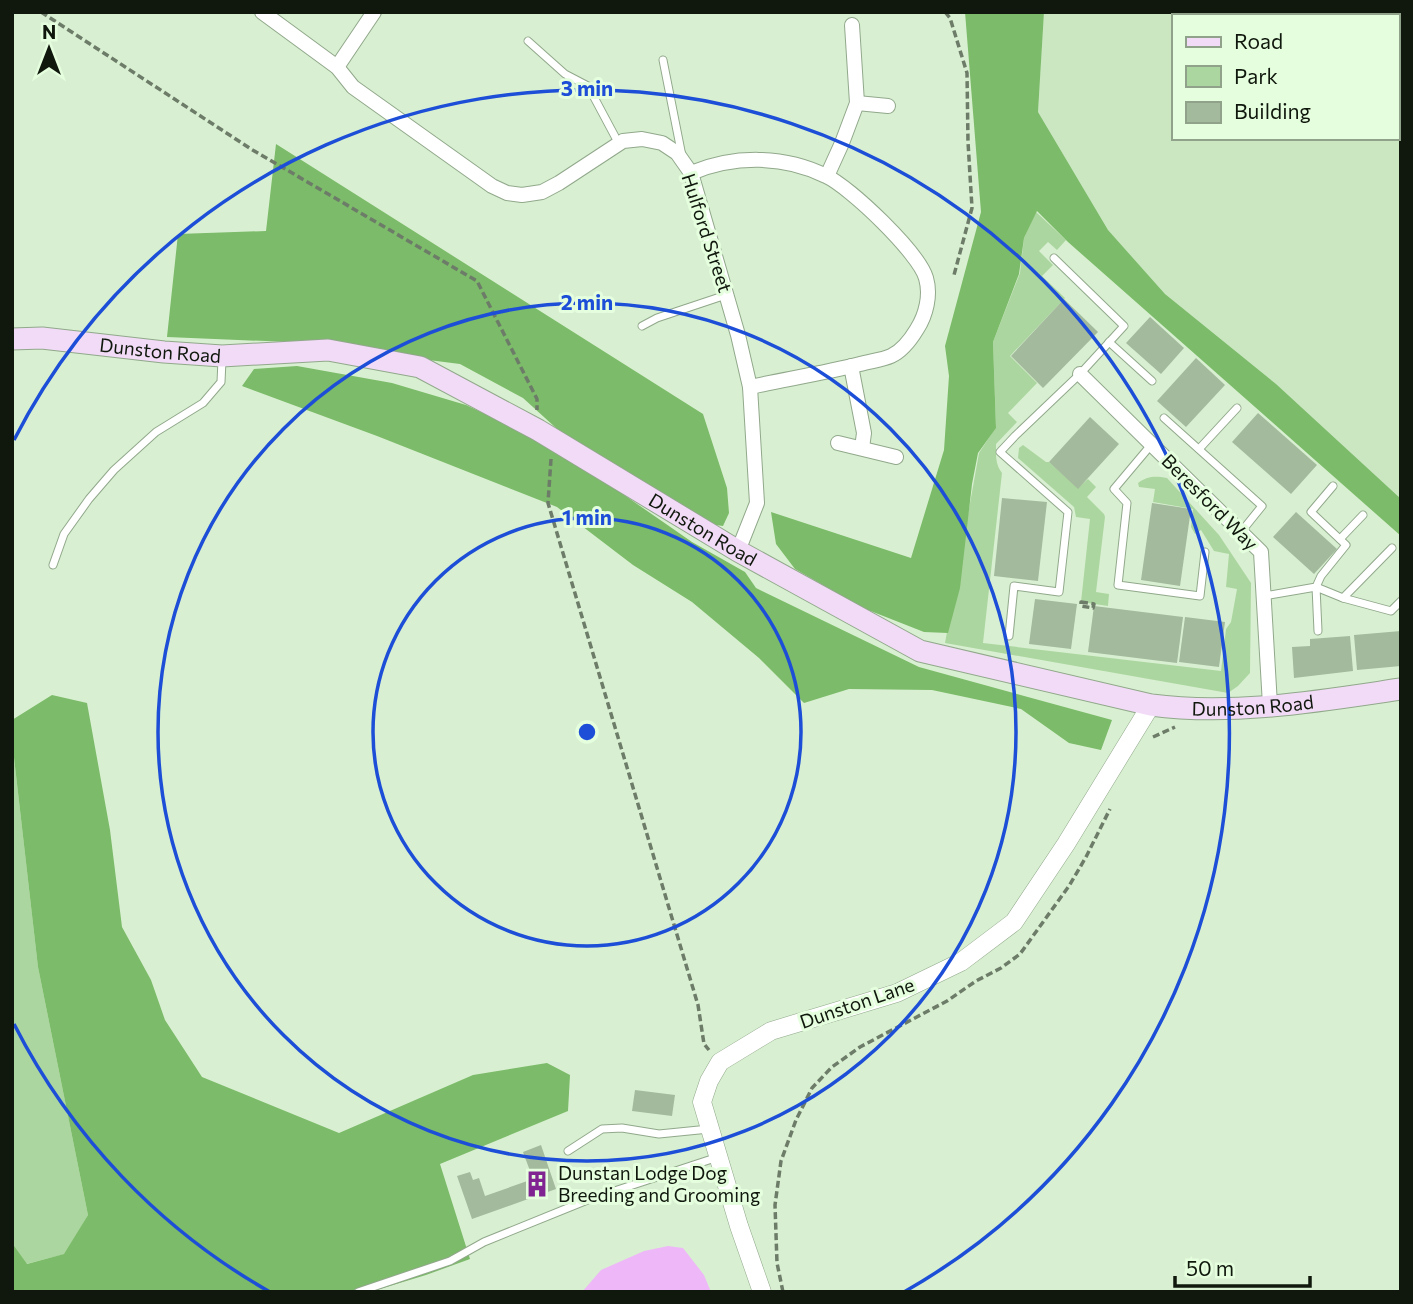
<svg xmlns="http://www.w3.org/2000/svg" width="1413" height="1304" font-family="Commissioner,sans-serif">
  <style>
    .built { fill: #cae7c1; fill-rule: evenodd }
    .green { fill: #acd6a0 }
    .forest { fill: #7cbb69 }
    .water { fill: #eeb8f8 }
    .building { fill: #a3ba9c }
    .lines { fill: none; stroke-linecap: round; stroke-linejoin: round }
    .service-casing { stroke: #91a88b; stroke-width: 9 }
    .minor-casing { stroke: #91a88b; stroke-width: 16 }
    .tertiary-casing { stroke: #91a88b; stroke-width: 19 }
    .secondary-casing { stroke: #91a88b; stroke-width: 23 }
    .path { stroke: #6d7c68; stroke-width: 3.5; stroke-dasharray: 7 3.5; stroke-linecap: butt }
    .service { stroke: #fff; stroke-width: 7 }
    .minor { stroke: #fff; stroke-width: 14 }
    .tertiary { stroke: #fff; stroke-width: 18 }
    .secondary { stroke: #f2dbf7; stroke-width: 21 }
    .ring { fill: none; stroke: #1d4ed8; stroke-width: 3.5 }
    .labels { text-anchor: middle; stroke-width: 6; stroke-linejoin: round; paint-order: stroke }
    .street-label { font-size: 19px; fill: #10180d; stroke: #e5fede }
    .poi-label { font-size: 19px; fill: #10180d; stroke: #e5fede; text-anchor: start }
    .centre { fill: #1d4ed8; stroke: #e5fede; stroke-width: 3.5 }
    .ring-label { font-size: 21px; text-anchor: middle; font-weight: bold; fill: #1d4ed8; stroke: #e5fede; stroke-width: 6; stroke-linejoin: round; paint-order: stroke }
  </style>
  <rect width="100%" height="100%" fill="#d8f0d1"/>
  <path class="built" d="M 1044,12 L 1401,12 L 1401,503 L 1165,294 L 1108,230 L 1038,112 ZM 1173,16 L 1397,16 L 1397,138 L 1173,138 Z"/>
  <g class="green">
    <path d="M 1036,212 L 1066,240 L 1057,250 L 1048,242 L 1039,251 L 1053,265 L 1042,276 L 1065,298 L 1010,356 L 1037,383 L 1008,413 L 1017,422 L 996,444 C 996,455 995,464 1002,473 L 983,643 L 1221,671 L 1226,629 L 1231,622 L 1237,589 L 1226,587 L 1229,554 L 1214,551 L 1201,530 L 1195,534 L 1191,527 L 1193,509 L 1153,502 L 1155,489 L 1139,487 L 1138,483 C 1148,476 1155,476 1167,478 L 1219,535 L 1251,583 L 1250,673 L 1238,686 L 1228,693 L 945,643 L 979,453 L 996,427 L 993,342 L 1020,273 L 1024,238 Z"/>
    <polygon points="1023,445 1046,462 1049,462 1078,488 1088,479 1096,487 1087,497 1104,514 1105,517 1096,592 1109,594 1108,606 1081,602 1090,519 1076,517 1074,507 1018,458 1019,448"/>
    <polygon points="12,740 38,967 88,1215 65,1254 26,1264 12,1243"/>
  </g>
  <g class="forest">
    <polygon points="965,12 1044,12 1038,112 1108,230 1165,294 1276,384 1401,499 1401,536 1068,242 1037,211 1024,238 1019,274 993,342 996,428 978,453 972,484 960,588 948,633 924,632 863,608 795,569 776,544 771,512 911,558 944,450 949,376 945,346 981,212"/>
    <polygon points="276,144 703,414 727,488 729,513 723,526 702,523 577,447 523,398 460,364 397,356 338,344 167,337 178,234 266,231"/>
    <polygon points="297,366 392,383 466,405 552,445 692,542 745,572 756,588 919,667 1112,720 1101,750 1069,743 1021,709 932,690 849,689 804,703 759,658 692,602 633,565 557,507 377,436 242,386 254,369"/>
    <polygon points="52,695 87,703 110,830 122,927 151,980 165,1020 202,1077 339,1133 473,1075 547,1063 570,1075 568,1111 440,1164 470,1259 426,1275 370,1292 12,1292 12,1243 27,1264 64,1254 88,1215 38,967 12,740 12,720"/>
  </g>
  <polygon class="water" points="668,1246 683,1248 704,1275 711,1292 582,1292 601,1270 644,1251"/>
  <g class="building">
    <polygon points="1064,299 1098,332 1043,388 1011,356"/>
    <polygon points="1150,317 1184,348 1161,374 1126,343"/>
    <polygon points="1196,358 1225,385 1186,427 1157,401"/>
    <polygon points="1258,413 1317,465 1291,494 1232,442"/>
    <polygon points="1090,417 1119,444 1078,489 1049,462"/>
    <polygon points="1002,498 1047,502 1038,581 994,576"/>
    <polygon points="1152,503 1191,509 1180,586 1141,580"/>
    <polygon points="1296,512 1337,549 1314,574 1273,537"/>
    <polygon points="1035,599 1077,604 1071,649 1029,644"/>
    <polygon points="1094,606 1183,617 1177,663 1088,652"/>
    <polygon points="1185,617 1225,622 1219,667 1179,662"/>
    <polygon points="1401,631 1401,666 1357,670 1354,635"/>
    <polygon points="1350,636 1353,671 1294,678 1292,647 1310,646 1310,639"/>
    <polygon points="635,1090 675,1095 672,1116 632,1111"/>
    <polygon points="541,1145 556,1189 472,1219 457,1176 470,1172 473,1180 479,1178 485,1196 533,1179 523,1152"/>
  </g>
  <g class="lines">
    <g class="service-casing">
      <g id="service">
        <polyline points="528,41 565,74 588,86 619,144"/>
        <polyline points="663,60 682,156"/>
        <polyline points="642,326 657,318 726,295"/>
        <polyline points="1109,342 1152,381"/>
        <polyline points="1164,418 1262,506 1241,532"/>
        <polyline points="1151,445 1114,489 1127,503 1118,585 1200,596 1205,552"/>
        <polyline points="1199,449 1237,408"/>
        <polyline points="1340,539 1363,515"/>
        <polyline points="53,565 64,534 89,499 114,470 156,432 203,403 221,382 222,360"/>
        <polyline points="1264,596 1316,587 1321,576 1346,545 1311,512 1333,486"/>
        <polyline points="1343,598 1391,611 1401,601"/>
        <polyline points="1318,631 1316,587 1343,598 1392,548"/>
        <polyline points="1009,636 1014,586 1059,592 1068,512 1000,452 1015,436 1080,374 1124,326 1054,258"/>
        <polyline points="568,1151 602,1129 622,1128 659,1134 709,1129"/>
        <polyline points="358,1292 450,1261 484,1242 590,1199 718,1157"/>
      </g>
    </g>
    <g class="minor-casing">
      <g id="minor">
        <polyline points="262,12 337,67 353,87 492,186 507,193 522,195 542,192 559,183 623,141 642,139 662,143 677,153 691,173 738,335 750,387 757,503 738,551"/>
        <polyline points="337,67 374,12"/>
        <polyline points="857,103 888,106"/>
        <path d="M 691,173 C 734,155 784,155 826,176 C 850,187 919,253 926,278 C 931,295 926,315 917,329 C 911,339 902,351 891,356 C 882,360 870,361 860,364 C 824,373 787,379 750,387"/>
        <polyline points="827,176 842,143 857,103 852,25"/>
        <polyline points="851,366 864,433 862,448"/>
        <polyline points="1080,374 1261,552 1270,705"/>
        <polyline points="838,443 896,457"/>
      </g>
    </g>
    <g class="tertiary-casing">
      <polyline id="tertiary" points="762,1292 739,1226 702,1102 709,1081 720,1062 771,1031 897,993 961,962 1014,922 1066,844 1151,705"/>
    </g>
    <g class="secondary-casing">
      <g id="secondary">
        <path id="s1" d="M 12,339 L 42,338 L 164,352 L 222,356 L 328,350 L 420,367 L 538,430 L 738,551 L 920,651 L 1151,705 C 1234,716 1319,701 1401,689"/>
      </g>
    </g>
    <g class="path">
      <polyline points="41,12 251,149 477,281 537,399 537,410"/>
      <polyline points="945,12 950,18 967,73 968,142 972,208 954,275"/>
      <polyline points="551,459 548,503 698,1005 704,1044 709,1050"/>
      <polygon points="1081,602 1094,604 1093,608 1081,606"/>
      <polyline points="1153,737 1175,727"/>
      <polyline points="783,1292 777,1263 775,1205 781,1161 796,1120 812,1088 832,1067 860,1047 947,1001 976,981 1001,968 1020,954 1069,886 1086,857 1110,809"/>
    </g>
    <use href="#service" class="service"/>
    <use href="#minor" class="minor"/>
    <use href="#tertiary" class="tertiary"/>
    <use href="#secondary" class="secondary"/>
  </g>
  <g class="ring">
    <circle cx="587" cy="732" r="214"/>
    <circle cx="587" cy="732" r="429"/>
    <path d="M270 1292A643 643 0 0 1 14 1024M14 440A643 643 0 1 1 904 1292"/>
  </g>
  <defs>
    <g id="building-bare" transform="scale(2.1)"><path d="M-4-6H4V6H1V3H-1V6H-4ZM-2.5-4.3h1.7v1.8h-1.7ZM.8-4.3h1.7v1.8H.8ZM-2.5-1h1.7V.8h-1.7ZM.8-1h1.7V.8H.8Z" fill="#802491" stroke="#e5fede" stroke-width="2.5" paint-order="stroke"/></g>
  </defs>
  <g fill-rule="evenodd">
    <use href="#building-bare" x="537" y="1184"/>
  </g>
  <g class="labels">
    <g class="street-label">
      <text transform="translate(707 233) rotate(72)" y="7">Hulford Street</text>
      <text dy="7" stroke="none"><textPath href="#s1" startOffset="149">Dunston Road</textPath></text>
      <text transform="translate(1210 502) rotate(45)" y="7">Beresford Way</text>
      <text dy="7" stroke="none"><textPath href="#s1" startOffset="737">Dunston Road</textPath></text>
      <text dy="7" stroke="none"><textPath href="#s1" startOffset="1325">Dunston Road</textPath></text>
      <text transform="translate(857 1003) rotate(-19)" y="7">Dunston Lane</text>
    </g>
    <g class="poi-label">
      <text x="558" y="1180">Dunstan Lodge Dog<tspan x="558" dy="22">Breeding and Grooming</tspan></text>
    </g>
  </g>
  <circle cx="587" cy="732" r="10" class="centre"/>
  <g class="ring-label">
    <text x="587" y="96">3 min</text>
    <text x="587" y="310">2 min</text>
    <text x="587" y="525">1 min</text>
  </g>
  <rect width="1413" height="1304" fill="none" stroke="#10180d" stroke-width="28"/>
  <rect x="1172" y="14" width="228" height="126" fill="#e5fede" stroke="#90a28a" stroke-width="2"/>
  <rect x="1186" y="37" width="35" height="10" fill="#f2dbf7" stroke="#90a28a" stroke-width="2"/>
  <text x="1234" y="49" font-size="21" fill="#10180d">Road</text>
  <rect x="1186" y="66" width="35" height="21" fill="#acd6a0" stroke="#90a28a" stroke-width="2"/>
  <text x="1234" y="84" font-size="21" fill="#10180d">Park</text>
  <rect x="1186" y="102" width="35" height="21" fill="#a3ba9c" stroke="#90a28a" stroke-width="2"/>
  <text x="1234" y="119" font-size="21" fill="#10180d">Building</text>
  <g transform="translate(49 49)" stroke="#e5fede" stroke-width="5" paint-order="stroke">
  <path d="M0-5L12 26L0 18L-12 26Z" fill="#10180d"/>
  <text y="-10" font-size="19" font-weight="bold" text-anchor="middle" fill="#10180d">N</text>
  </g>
  <path d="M1175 1276v10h135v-10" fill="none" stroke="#10180d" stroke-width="3.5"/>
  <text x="1186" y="1276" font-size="21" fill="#10180d" stroke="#e5fede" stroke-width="5" paint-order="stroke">50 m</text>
</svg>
